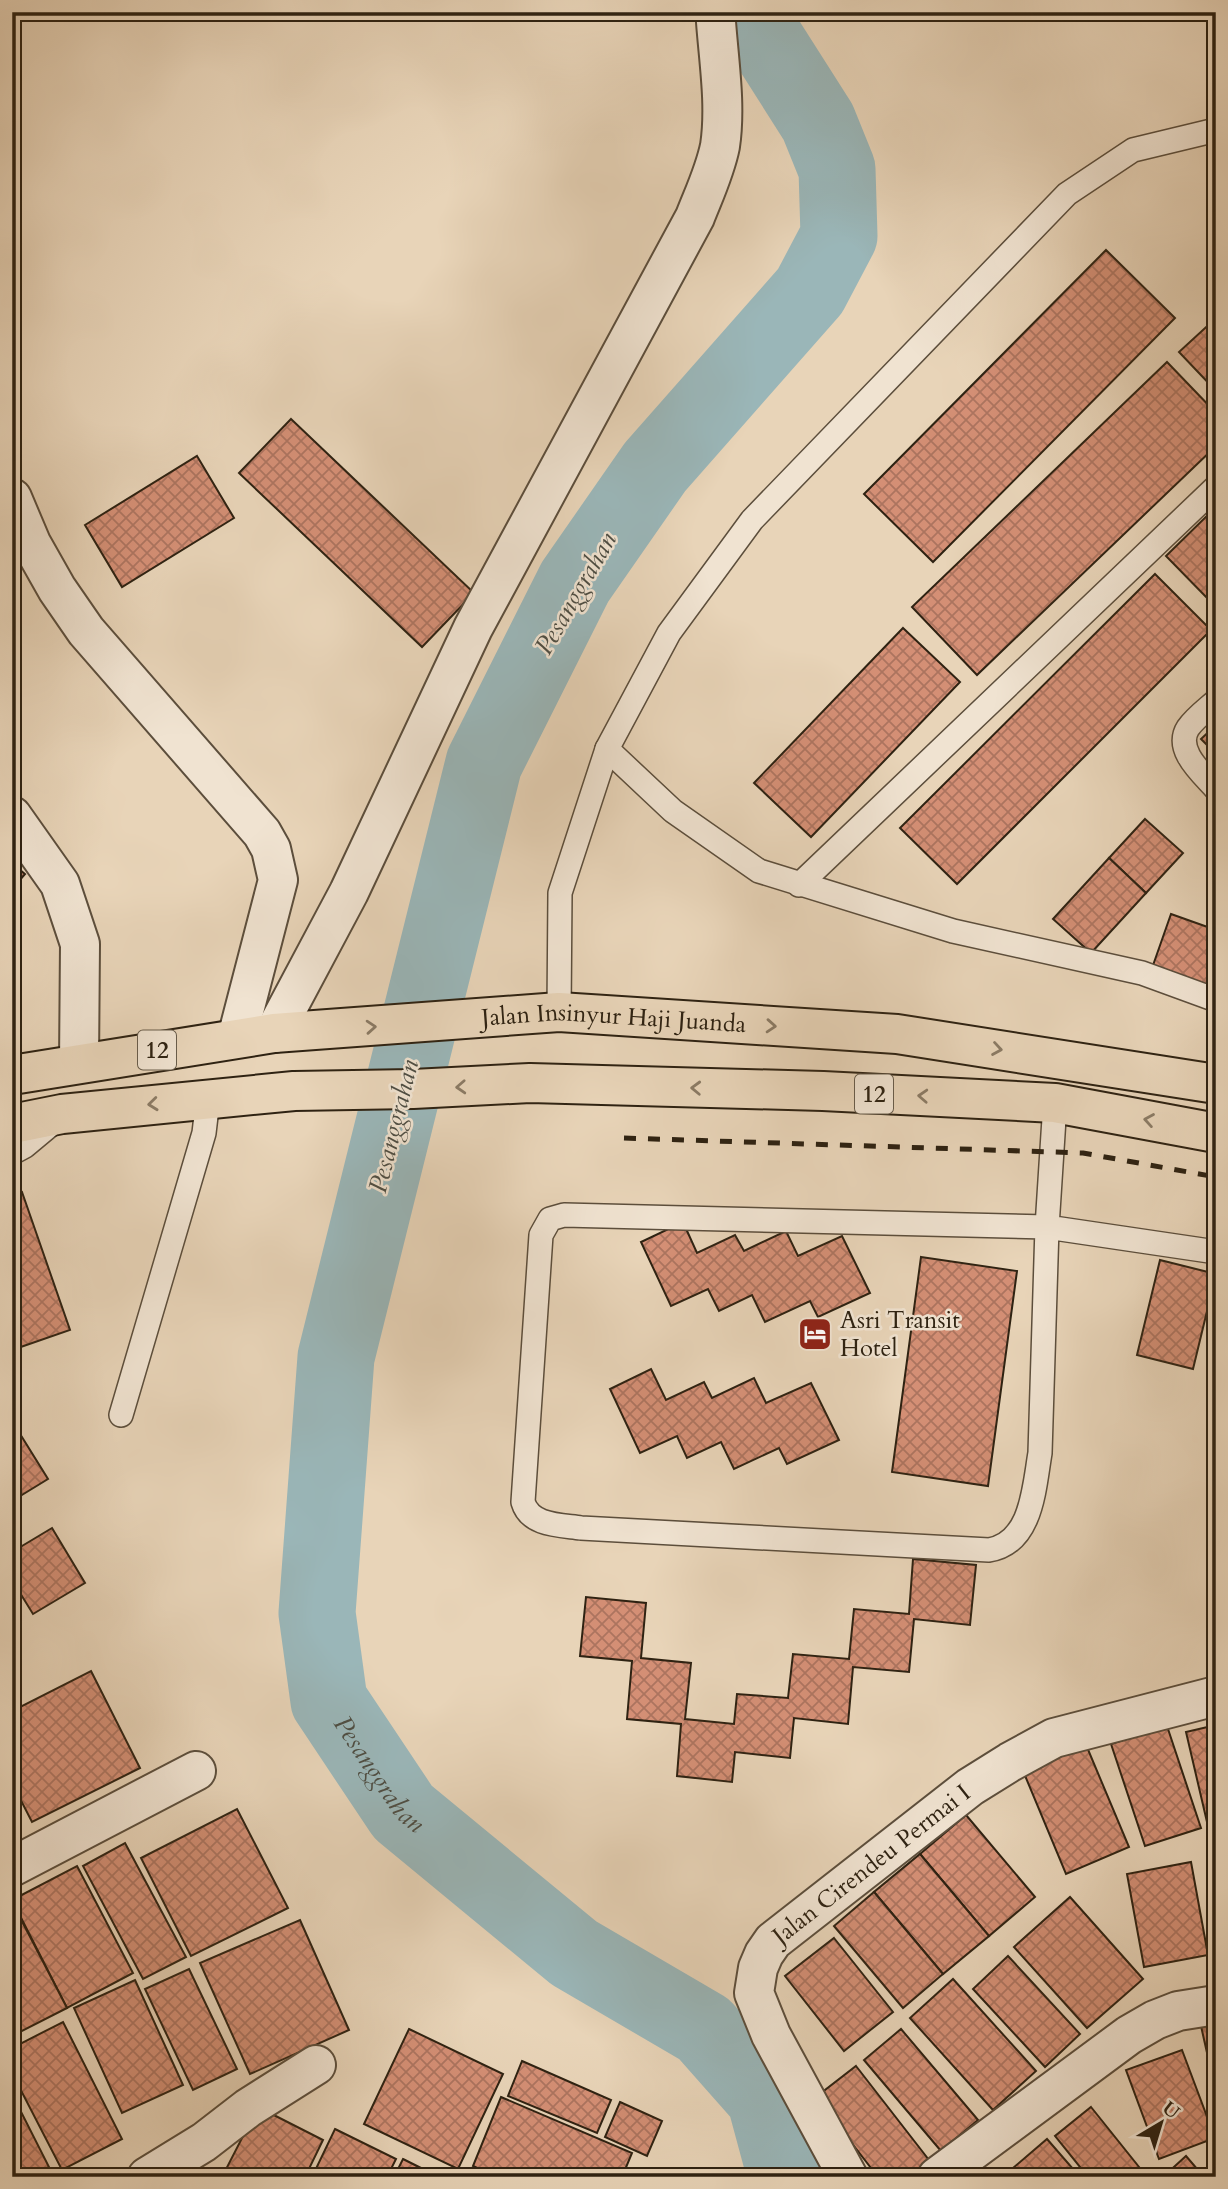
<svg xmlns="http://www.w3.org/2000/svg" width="1228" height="2189" font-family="Cardo,serif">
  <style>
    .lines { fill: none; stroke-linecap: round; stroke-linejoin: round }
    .river { stroke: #9ab6b8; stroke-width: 77 }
    .building { fill: url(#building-cross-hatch); stroke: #2e2212; stroke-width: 2 }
    .service-casing { stroke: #5c4e3c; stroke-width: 26 }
    .minor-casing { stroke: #5c4e3c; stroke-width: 42 }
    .trunk-casing { stroke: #2e2212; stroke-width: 42 }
    .service { stroke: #f0e3d1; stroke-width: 23 }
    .minor { stroke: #f0e3d1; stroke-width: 38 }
    .trunk { stroke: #e8d4b8; stroke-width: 38 }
    .rail { stroke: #2e2212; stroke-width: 5; stroke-dasharray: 12 12; stroke-linecap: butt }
    .oneway { stroke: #8b7b65 }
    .labels { text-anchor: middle; stroke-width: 5; stroke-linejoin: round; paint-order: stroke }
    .shield { fill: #f0e3d1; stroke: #685c4b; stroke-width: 2 }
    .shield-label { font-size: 23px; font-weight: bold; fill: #2e2212 }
    .street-label { font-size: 24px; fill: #2e2212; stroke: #f0e3d1 }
    .poi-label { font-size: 24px; fill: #2e2212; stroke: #f0e3d1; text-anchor: start }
    .water-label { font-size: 26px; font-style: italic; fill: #4e4e44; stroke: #f0e3d1 }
  </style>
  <defs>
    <pattern id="building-cross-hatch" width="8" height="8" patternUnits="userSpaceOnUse" patternTransform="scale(1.75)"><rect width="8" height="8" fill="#d48f75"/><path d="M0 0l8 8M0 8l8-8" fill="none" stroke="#ac745f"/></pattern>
  </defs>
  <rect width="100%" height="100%" fill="#e8d4b8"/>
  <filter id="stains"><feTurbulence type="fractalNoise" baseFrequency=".00286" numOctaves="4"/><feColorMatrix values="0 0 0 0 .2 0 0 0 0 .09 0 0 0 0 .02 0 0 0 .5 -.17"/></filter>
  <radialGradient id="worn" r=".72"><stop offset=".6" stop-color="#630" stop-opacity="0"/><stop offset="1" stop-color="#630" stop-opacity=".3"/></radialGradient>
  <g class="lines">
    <path class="river" id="s1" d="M 748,12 L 818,122 L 837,169 L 839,236 L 810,291 L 655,467 L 575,582 L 484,763 L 336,1357 L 317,1613 L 329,1701 L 403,1812 L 574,1953 L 704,2029 L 765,2098 L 785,2172 L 784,2177"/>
  </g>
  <g class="building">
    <polygon points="1106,250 1175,318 933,562 864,494"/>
    <polygon points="1216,318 1216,391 1179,352"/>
    <polygon points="1167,362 1216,413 1216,446 977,675 912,607"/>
    <polygon points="291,419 474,593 422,647 239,473"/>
    <polygon points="197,456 234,518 122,587 85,525"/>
    <polygon points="1216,507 1216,601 1213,604 1166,556"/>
    <polygon points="1155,574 1211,630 957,884 900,828"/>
    <polygon points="903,628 960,682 811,837 754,783"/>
    <polygon points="1216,725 1216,754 1201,739"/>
    <polygon points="1145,819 1183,853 1146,893 1109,858"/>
    <polygon points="1109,858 1146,893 1091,953 1053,919"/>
    <polygon points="12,863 25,874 12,889"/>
    <polygon points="1171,914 1216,930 1216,992 1151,971"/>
    <polygon points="22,1192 70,1330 12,1350 12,1195"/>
    <polygon points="683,1222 697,1253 735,1235 744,1251 786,1231 798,1256 842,1236 870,1293 818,1317 810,1301 765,1322 752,1295 719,1311 708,1289 671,1306 641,1242"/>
    <polygon points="921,1257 1017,1271 988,1486 892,1472"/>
    <polygon points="1160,1260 1216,1274 1193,1369 1137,1355"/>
    <polygon points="651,1369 666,1400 704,1382 712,1398 754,1378 766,1403 811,1383 839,1440 787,1464 779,1448 734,1469 721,1442 687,1458 677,1436 640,1453 610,1389"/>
    <polygon points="12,1421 48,1479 12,1501"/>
    <polygon points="52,1528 85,1583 33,1614 12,1580 12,1552"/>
    <polygon points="913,1559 976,1565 970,1625 914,1619 909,1672 853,1667 848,1724 794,1718 790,1758 735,1752 732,1782 677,1776 681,1724 627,1719 632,1661 580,1656 586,1597 646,1603 641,1658 691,1663 685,1719 734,1724 737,1694 788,1698 793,1654 849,1659 854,1609 909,1614"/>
    <polygon points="91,1671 140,1768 32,1822 12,1783 12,1711"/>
    <polygon points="1216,1725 1216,1852 1214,1852 1186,1732"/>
    <polygon points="1167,1726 1201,1828 1145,1846 1111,1744"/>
    <polygon points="1084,1740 1129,1847 1066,1874 1021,1766"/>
    <polygon points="237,1809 288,1908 191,1956 141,1858"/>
    <polygon points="966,1815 1035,1897 989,1936 920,1854"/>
    <polygon points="125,1843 186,1957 143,1979 83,1866"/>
    <polygon points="920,1854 989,1936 943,1974 874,1892"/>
    <polygon points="1191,1862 1208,1955 1144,1967 1127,1874"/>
    <polygon points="77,1866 133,1973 67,2008 12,1900"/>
    <polygon points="874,1892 943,1974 903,2008 834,1926"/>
    <polygon points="1070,1897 1143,1979 1087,2028 1014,1947"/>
    <polygon points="12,1902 67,2008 12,2036"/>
    <polygon points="300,1920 349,2030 250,2074 200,1963"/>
    <polygon points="834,1938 893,2012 844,2051 785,1976"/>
    <polygon points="1008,1956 1080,2034 1045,2067 973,1989"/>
    <polygon points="189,1969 237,2069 193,2090 145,1989"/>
    <polygon points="953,1979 1036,2071 993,2110 910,2018"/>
    <polygon points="135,1980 183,2085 122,2113 74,2008"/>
    <polygon points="63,2022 122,2139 62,2170 12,2073 12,2048"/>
    <polygon points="1216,2023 1216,2093 1201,2026"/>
    <polygon points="409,2029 503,2074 458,2169 364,2124"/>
    <polygon points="901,2029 978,2120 941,2151 864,2060"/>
    <polygon points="1182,2050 1215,2138 1159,2159 1126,2070"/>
    <polygon points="522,2061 611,2100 597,2133 508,2096"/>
    <polygon points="856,2066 929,2160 908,2177 878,2177 816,2097"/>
    <polygon points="12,2094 49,2167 30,2177 12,2177"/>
    <polygon points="501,2097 632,2153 622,2177 497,2177 473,2166"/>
    <polygon points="620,2102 662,2121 647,2156 605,2137"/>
    <polygon points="258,2107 323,2140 305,2177 222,2177"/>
    <polygon points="1091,2107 1147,2177 1088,2177 1055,2136"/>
    <polygon points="335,2129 396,2159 387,2177 312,2177"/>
    <polygon points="1047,2139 1080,2177 1008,2177 1006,2174"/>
    <polygon points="1186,2156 1204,2177 1163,2177"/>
    <polygon points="403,2159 439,2177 394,2177"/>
  </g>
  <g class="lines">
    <g class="service-casing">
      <g id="service">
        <polyline points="1216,130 1133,150 1067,194 752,520 669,633 607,749 673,811 759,871 953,931 1142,973 1216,1000"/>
        <path d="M 1216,701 C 1207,709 1195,718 1188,728 C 1174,750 1203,774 1216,789"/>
        <polyline points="799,885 1216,487"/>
        <polyline points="559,1012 560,893 607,749"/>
        <path d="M 1055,1103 L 1047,1227 L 564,1215 L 550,1219 L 541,1235 L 523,1502 C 530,1526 560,1525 581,1528 L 989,1550 C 1032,1543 1034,1488 1040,1453 L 1047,1227 L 1216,1252"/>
        <polyline points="12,1153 25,1146 55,1121"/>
        <polyline points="121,1415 204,1133 208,1099"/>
      </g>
    </g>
    <g class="minor-casing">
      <g id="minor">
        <polyline points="12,498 31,543 57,589 86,631 262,833 271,849 278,880 237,1038"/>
        <polyline points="12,816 60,884 80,944 79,1063"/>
        <path d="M 274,1033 L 349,892 L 473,628 L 695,217 C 704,194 715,171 720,146 C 726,106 719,62 716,22"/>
        <polyline points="12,1867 196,1771"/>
        <polyline points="147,2177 204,2142 248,2108 316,2065"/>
        <path id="s2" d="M 848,2177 L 771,2035 L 754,1993 L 758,1968 L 764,1954 L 773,1941 L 970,1787 L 1010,1762 L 1054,1738 L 1216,1696"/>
        <polyline points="937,2177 1129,2035 1155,2020 1178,2011 1216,2005"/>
      </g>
    </g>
    <g class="trunk-casing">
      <g id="trunk">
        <path id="s3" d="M 12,1075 L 274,1033 L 559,1012 L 897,1034 L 1216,1084"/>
        <polyline points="12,1124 62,1114 294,1091 413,1089 530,1083 823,1091 1055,1103 1216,1133"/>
      </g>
    </g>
    <use href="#service" class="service"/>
    <use href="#minor" class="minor"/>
    <use href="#trunk" class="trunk"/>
    <polyline class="rail" points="624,1138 1083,1153 1216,1177"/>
  </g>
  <defs><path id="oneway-chevron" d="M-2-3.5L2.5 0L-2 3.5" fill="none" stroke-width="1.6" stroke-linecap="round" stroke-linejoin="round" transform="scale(1.75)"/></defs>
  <g class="oneway">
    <use href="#oneway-chevron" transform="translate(771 1026) rotate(4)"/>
    <use href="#oneway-chevron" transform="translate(371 1027) rotate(-4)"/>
    <use href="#oneway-chevron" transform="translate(997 1049) rotate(9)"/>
    <use href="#oneway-chevron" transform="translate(461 1087) rotate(177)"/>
    <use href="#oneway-chevron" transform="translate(696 1088) rotate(-178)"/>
    <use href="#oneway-chevron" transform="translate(923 1096) rotate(-177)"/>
    <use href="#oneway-chevron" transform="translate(153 1104) rotate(174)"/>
    <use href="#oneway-chevron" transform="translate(1149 1120) rotate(-170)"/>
  </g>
  <defs>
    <g id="hotel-square" transform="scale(1.75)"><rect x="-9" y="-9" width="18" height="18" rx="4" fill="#8f2418" stroke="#f0e3d1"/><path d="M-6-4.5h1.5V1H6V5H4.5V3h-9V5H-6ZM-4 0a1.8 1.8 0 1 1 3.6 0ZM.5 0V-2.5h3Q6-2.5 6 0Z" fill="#fff"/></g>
  </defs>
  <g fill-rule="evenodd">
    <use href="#hotel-square" x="815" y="1334"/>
  </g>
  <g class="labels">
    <g class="shield">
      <rect x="138" y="1030.5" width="38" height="39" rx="5"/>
      <rect x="855" y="1074.5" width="38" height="39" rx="5"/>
    </g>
    <g class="shield-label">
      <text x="157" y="1058">12</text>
      <text x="874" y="1102">12</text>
    </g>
    <g class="street-label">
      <text dy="8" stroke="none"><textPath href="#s3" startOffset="606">Jalan Insinyur Haji Juanda</textPath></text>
      <text dy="8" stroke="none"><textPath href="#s2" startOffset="388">Jalan Cirendeu Permai I</textPath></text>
    </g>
    <g class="poi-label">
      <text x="840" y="1328">Asri Transit<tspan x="840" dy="28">Hotel</tspan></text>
    </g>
    <g class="water-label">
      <text transform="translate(575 593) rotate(-60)" y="9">Pesanggrahan</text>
      <text transform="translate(393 1126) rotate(-76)" y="9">Pesanggrahan</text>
      <text dy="9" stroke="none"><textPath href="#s1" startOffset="1934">Pesanggrahan</textPath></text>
    </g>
  </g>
  <rect width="1228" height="2189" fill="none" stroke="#e8d4b8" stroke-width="42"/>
  <rect x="14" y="14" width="1200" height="2161" fill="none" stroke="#2e2212" stroke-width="3.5"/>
  <rect x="21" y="21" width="1186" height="2147" fill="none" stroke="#2e2212" stroke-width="2"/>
  <g transform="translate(1161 2123) rotate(38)" stroke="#f0e3d1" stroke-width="5" paint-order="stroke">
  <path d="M0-5L12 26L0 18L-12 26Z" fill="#2e2212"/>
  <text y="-10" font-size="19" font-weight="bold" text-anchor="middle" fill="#2e2212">U</text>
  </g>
  <rect width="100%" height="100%" filter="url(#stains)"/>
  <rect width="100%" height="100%" fill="url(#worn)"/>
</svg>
